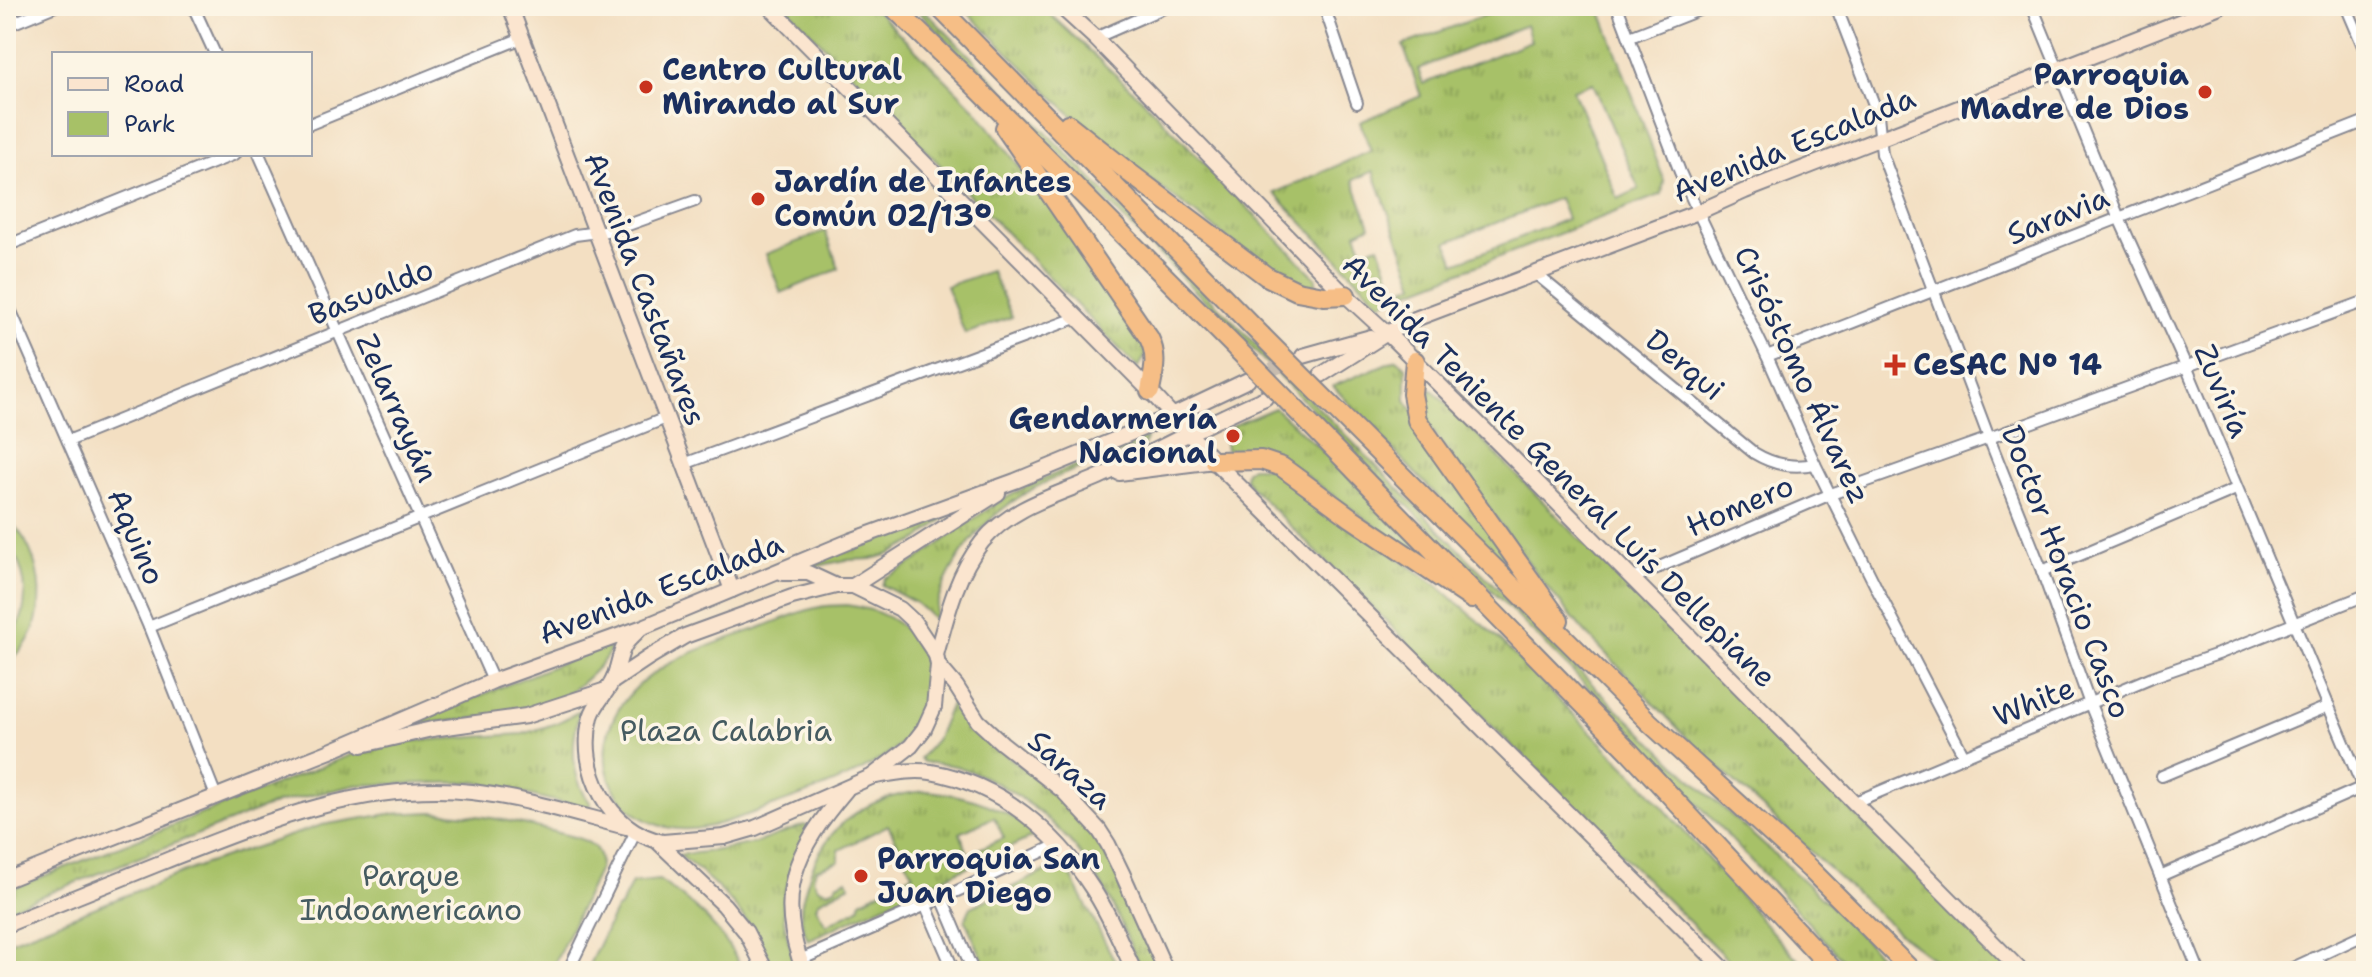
<svg xmlns="http://www.w3.org/2000/svg" width="2372" height="977" font-family="'Shantell Sans',sans-serif">
  <style>
    .grass { fill: url(#grass-tufts); stroke: #617862; stroke-width: 2; fill-rule: evenodd }
    .park { fill: #a7c167; stroke: #617862; stroke-width: 2 }
    .lines { fill: none; stroke-linecap: round; stroke-linejoin: round }
    .secondary-tunnel { stroke: #c8bcae; stroke-width: 14; stroke-dasharray: 14 7; stroke-linecap: butt }
    .street-casing { stroke: #878790; stroke-width: 14 }
    .secondary-casing { stroke: #878790; stroke-width: 18 }
    .highway-casing { stroke: #878790; stroke-width: 22 }
    .street { stroke: #fff; stroke-width: 10 }
    .secondary { stroke: #fbe5cf; stroke-width: 14 }
    .highway { stroke: #f6be86; stroke-width: 18 }
    .highway-bridge-casing { stroke: #878790; stroke-width: 22; stroke-linecap: butt }
    .highway-bridge { stroke: #f6be86; stroke-width: 18 }
    .poi-dot { fill: #c8321e; stroke: #fcf5e5; stroke-width: 3 }
    .labels { text-anchor: middle; stroke-width: 7; stroke-linejoin: round; paint-order: stroke }
    .poi-label { font-size: 30px; font-weight: bold; fill: #1b2f5e; stroke: #fcf5e5; text-anchor: start }
    .street-label { font-size: 30px; fill: #1b2f5e; stroke: #fcf5e5 }
    .park-label { font-size: 30px; fill: #455b61; stroke: #fcf5e5 }
  </style>
  <defs>
    <pattern id="grass-tufts" width="24" height="20" patternUnits="userSpaceOnUse" patternTransform="scale(2)"><rect width="24" height="20" fill="#a7c167"/><path d="M3 7l-1-3M5 7V3M7 7l1-3M15 17l-1-3M17 17v-4M19 17l1-3" fill="none" stroke="#879d58"/></pattern>
  </defs>
  <rect width="100%" height="100%" fill="#fcf5e5"/>
  <filter id="ink" filterUnits="userSpaceOnUse"><feTurbulence type="fractalNoise" baseFrequency=".0125" numOctaves="2"/><feDisplacementMap in="SourceGraphic" scale="16" xChannelSelector="R" yChannelSelector="G"/><feConvolveMatrix kernelMatrix="1 2 1 2 8 2 1 2 1" color-interpolation-filters="sRGB"/></filter>
  <filter id="wash" filterUnits="userSpaceOnUse"><feTurbulence type="fractalNoise" baseFrequency=".006" numOctaves="4" result="noise"/><feDisplacementMap in="SourceGraphic" scale="32" xChannelSelector="R" yChannelSelector="G"/><feGaussianBlur stdDeviation="1.8" result="paint"/><feColorMatrix in="noise" values="0 0 0 0 0 0 0 0 0 0 0 0 0 0 0 0 0 1.4 0 .05"/><feComposite in="paint" operator="in"/></filter>
  <g filter="url(#wash)">
    <rect width="100%" height="100%" fill="#f3dfc2"/>
    <g class="grass">
      <polygon points="785,6 872,6 976,110 1062,222 1148,352 1138,368"/>
      <polygon points="913,6 920,6 974,60 1605,697 1689,777 1828,903 1895,971 1853,971 1624,724"/>
      <polygon points="961,6 1041,6 1144,101 1316,278 1316,289 1291,286 1095,138"/>
      <path d="M 1510,6 L 1599,6 L 1664,180 L 1662,194 L 1380,303 L 1274,193 L 1371,151 L 1360,122 L 1421,96 L 1403,45 ZM 1526,25 L 1531,41 L 1423,84 L 1418,69 ZM 1593,83 L 1639,189 L 1618,199 L 1573,90 ZM 1373,171 L 1415,284 L 1395,292 L 1379,246 L 1363,251 L 1356,233 L 1370,226 L 1353,180 ZM 1559,198 L 1567,219 L 1455,263 L 1447,242 Z"/>
      <path d="M 1397,359 L 1406,367 L 1406,400 L 1512,562 C 1490,555 1466,525 1450,509 C 1410,468 1371,428 1333,386 Z"/>
      <path d="M 1426,390 L 1432,390 L 1437,394 L 1698,659 L 2012,971 L 1949,971 L 1906,939 L 1694,745 L 1584,631 L 1541,580 L 1422,416 C 1420,406 1416,395 1426,390 Z"/>
      <polygon points="1275,408 1327,455 1415,545 1409,550 1288,463 1232,455 1226,449 1224,437 1234,425"/>
      <path d="M 1146,438 L 1145,444 C 1067,474 1003,486 956,562 C 945,580 937,597 934,619 L 916,603 L 882,585 L 885,578 C 926,559 959,526 998,503 C 1043,475 1097,458 1146,438 Z"/>
      <polygon points="1251,467 1269,467 1439,587 1491,632 1640,781 1779,940 1809,971 1739,971 1251,487 1245,478 1246,471"/>
      <polygon points="968,502 949,514 918,540 890,554 872,559 846,560 803,569 798,567"/>
      <path d="M 608,644 L 611,647 C 608,657 600,665 593,672 C 581,684 568,695 553,701 C 513,718 448,720 405,726 Z"/>
      <path d="M 953,699 L 956,700 L 984,738 L 1061,798 L 1099,844 L 1113,867 L 1162,971 L 1142,971 C 1129,943 1118,914 1103,887 C 1071,832 1019,787 959,767 C 948,763 935,764 923,762 L 920,758 L 936,740 Z"/>
      <path d="M 580,711 C 571,742 570,777 591,804 L 587,809 L 476,782 L 356,785 L 277,803 L 6,910 L 6,891 L 353,754 L 411,741 L 523,734 L 557,723 Z"/>
      <path d="M 929,791 C 971,796 1005,807 1037,835 L 808,940 C 797,914 800,906 808,880 C 826,822 870,794 929,791 ZM 994,817 L 1004,838 L 968,854 L 960,833 ZM 888,825 L 913,874 L 861,901 L 859,908 L 826,925 L 816,907 L 819,901 L 850,885 L 847,879 L 837,884 L 836,888 L 826,891 L 817,887 L 813,879 L 816,869 L 839,861 L 839,850 Z"/>
      <path d="M 804,825 L 808,827 L 807,832 C 800,852 787,878 784,898 C 781,923 790,948 799,971 L 775,971 C 749,918 726,890 679,855 L 713,851 L 755,843 Z"/>
      <polygon points="1052,868 1070,874 1120,971 988,971 965,920 971,907"/>
    </g>
    <g class="park">
      <polygon points="825,231 839,269 781,293 766,254"/>
      <polygon points="991,271 1012,317 965,334 946,286"/>
      <path d="M 6,518 C 47,550 54,634 6,663 L 6,645 C 27,621 30,589 18,561 C 14,553 7,545 6,538 C 5,532 6,524 6,518 Z"/>
      <path d="M 846,605 C 878,609 905,620 920,650 C 934,677 925,718 904,740 C 873,772 816,790 775,805 C 752,813 730,822 706,827 C 623,844 572,758 631,693 C 664,657 715,644 759,628 C 778,621 797,612 816,608 C 826,605 837,606 846,605 Z"/>
      <path d="M 433,812 C 480,815 512,820 558,833 C 569,836 584,838 593,846 C 600,852 601,860 599,869 L 551,971 L 6,971 L 6,943 L 202,865 L 322,825 L 389,814 Z"/>
      <path d="M 659,880 C 697,907 722,928 743,971 L 586,971 L 615,911 L 620,907 L 632,883 Z"/>
    </g>
  </g>
  <g filter="url(#ink)">
    <g class="lines">
      <polyline class="secondary-tunnel" points="1252,378 1296,359"/>
      <g class="street-casing">
        <g id="street">
          <polyline points="193,6 215,54"/>
          <polyline points="1324,6 1357,103"/>
          <polyline points="1617,6 1680,172 1698,212 1767,356 1815,464 1878,591 1964,756"/>
          <polyline points="1836,6 1878,115 1882,154 1989,438 2042,571 2090,704 2199,971"/>
          <polyline points="2032,6 2119,218 2186,366 2366,795"/>
          <polyline points="2346,6 2366,53"/>
          <polyline points="6,26 55,6"/>
          <polyline points="1630,37 1709,6"/>
          <polyline points="1095,38 1168,6"/>
          <polyline points="310,124 522,38"/>
          <polyline points="259,154 493,681"/>
          <polyline points="6,246 235,154"/>
          <path d="M 1536,274 L 1754,453 C 1774,465 1792,468 1815,464"/>
          <polyline points="6,300 149,627 216,796"/>
          <polyline points="1767,356 2366,121"/>
          <polyline points="68,441 575,235 614,230 695,201"/>
          <polyline points="684,464 1076,318"/>
          <polyline points="2042,571 2236,489"/>
          <polyline points="1631,579 1831,494 1989,438 2366,301"/>
          <polyline points="149,627 666,418"/>
          <polyline points="2162,776 2329,706"/>
          <polyline points="1855,802 2152,677 2218,654 2366,595"/>
          <polyline points="2160,876 2363,787"/>
          <polyline points="942,898 973,971"/>
          <polyline points="926,906 954,971"/>
          <polyline points="2313,958 2329,971"/>
          <polyline points="800,960 942,898 1059,844"/>
          <polyline points="568,971 636,831"/>
          <polyline points="2286,971 2366,934"/>
        </g>
      </g>
      <g class="secondary-casing">
        <g id="secondary">
          <polyline points="510,6 732,590"/>
          <polyline points="769,6 1150,391 1214,461 1726,971"/>
          <polyline points="1060,6 1095,38 1337,287 1387,333 1500,445 2021,971"/>
          <polyline points="1303,356 1371,337"/>
          <polyline points="1321,375 1387,333 1415,319 1698,212 1745,191 2220,6"/>
          <polyline points="1119,473 1214,461"/>
          <polyline points="783,573 808,573 836,586"/>
          <polyline points="853,586 998,493"/>
          <path d="M 936,655 C 947,615 956,575 982,542 C 1014,503 1067,493 1110,472 C 1162,448 1212,420 1265,398"/>
          <polyline points="938,665 956,686 978,721 1002,743 1063,791 1099,830 1108,844 1123,875 1166,971"/>
          <path d="M 612,682 L 648,658 L 685,636 L 792,597 L 836,586 L 853,586 L 900,609 L 914,622 L 936,655 L 938,665 L 934,707 L 924,729 L 911,746 L 871,777 L 755,828 L 724,837 L 663,842 C 608,831 577,769 591,717 C 595,703 607,693 613,680 C 618,669 619,654 625,645 C 628,640 634,635 638,631"/>
          <polyline points="362,745 432,729 526,716 606,690"/>
          <path d="M 876,776 C 894,773 913,769 931,772 C 1000,784 1055,831 1092,888 C 1109,913 1121,943 1134,971"/>
          <polyline points="657,841 724,905 746,932 766,971"/>
          <polyline points="6,880 328,752 493,681 643,627 850,541 1015,481 1172,416 1248,380"/>
          <path d="M 6,925 C 59,904 112,882 165,861 C 261,823 366,780 472,792 C 524,798 575,814 626,827"/>
          <path d="M 804,971 C 774,894 795,850 846,790"/>
        </g>
      </g>
      <g class="highway-casing">
        <g id="highway">
          <polyline points="892,6 975,86 1236,348"/>
          <polyline points="938,6 1261,335"/>
          <polyline points="1068,124 1127,171 1266,276 1297,291 1324,296 1346,295"/>
          <path d="M 1005,128 L 1149,338 C 1158,356 1154,371 1150,391"/>
          <polyline points="1415,361 1412,394 1417,420 1559,620"/>
          <polyline points="1214,461 1261,460 1282,467 1350,517 1472,599"/>
          <polyline points="1397,471 1649,722 1810,869 1912,971"/>
          <polyline points="1378,494 1629,751 1834,971"/>
        </g>
      </g>
      <use href="#street" class="street"/>
      <use href="#secondary" class="secondary"/>
      <use href="#highway" class="highway"/>
      <g class="highway-bridge-casing">
        <g id="highway-bridge">
          <polyline points="1261,335 1397,471"/>
          <polyline points="1236,348 1378,494"/>
        </g>
      </g>
      <use href="#highway-bridge" class="highway-bridge"/>
    </g>
  </g>
  <g class="poi-dot">
    <circle cx="646" cy="87" r="8"/>
    <circle cx="2205" cy="92" r="8"/>
    <circle cx="758" cy="199" r="8"/>
    <path d="M1891 353h8v8h8v8h-8v8h-8v-8h-8v-8h8z"/>
    <circle cx="1233" cy="436" r="8"/>
    <circle cx="861" cy="876" r="8"/>
  </g>
  <g class="labels">
    <g class="poi-label">
      <text x="662" y="80">Centro Cultural<tspan x="662" dy="34">Mirando al Sur</tspan></text>
      <text x="2189" y="85" text-anchor="end">Parroquia<tspan x="2189" dy="34">Madre de Dios</tspan></text>
      <text x="774" y="192">Jardín de Infantes<tspan x="774" dy="34">Común 02/13°</tspan></text>
      <text x="1913" y="375">CeSAC Nº 14</text>
      <text x="1217" y="429" text-anchor="end">Gendarmería<tspan x="1217" dy="34">Nacional</tspan></text>
      <text x="877" y="869">Parroquia San<tspan x="877" dy="34">Juan Diego</tspan></text>
    </g>
    <g class="street-label">
      <text transform="translate(1794 145) rotate(-22)" y="10">Avenida Escalada</text>
      <text transform="translate(2058 216) rotate(-22)" y="10">Saravia</text>
      <text transform="translate(645 289) rotate(69)" y="10">Avenida Castañares</text>
      <text transform="translate(371 292) rotate(-22)" y="10">Basualdo</text>
      <text transform="translate(1685 365) rotate(40)" y="10">Derqui</text>
      <text transform="translate(1802 375) rotate(65)" y="10">Crisóstomo Álvarez</text>
      <text transform="translate(2222 391) rotate(67)" y="10">Zuviría</text>
      <text transform="translate(397 408) rotate(66)" y="10">Zelarrayán</text>
      <text transform="translate(1559 471) rotate(45)" y="10">Avenida Teniente General Luís Dellepiane</text>
      <text transform="translate(1740 506) rotate(-23)" y="10">Homero</text>
      <text transform="translate(136 537) rotate(67)" y="10">Aquino</text>
      <text transform="translate(2066 572) rotate(69)" y="10">Doctor Horacio Casco</text>
      <text transform="translate(661 589) rotate(-21)" y="10">Avenida Escalada</text>
      <text transform="translate(2034 702) rotate(-22)" y="10">White</text>
      <text transform="translate(1070 770) rotate(42)" y="10">Saraza</text>
    </g>
    <g class="park-label">
      <text x="726" y="741">Plaza Calabria</text>
      <text x="411" y="886">Parque<tspan x="411" dy="34">Indoamericano</tspan></text>
    </g>
  </g>
  <rect width="2372" height="977" fill="none" stroke="#fcf5e5" stroke-width="32"/>
  <rect x="52" y="52" width="260" height="104" fill="#fcf5e5" stroke="#a2a6af" stroke-width="2"/>
  <rect x="68" y="78" width="40" height="12" fill="#fbe5cf" stroke="#a2a6af" stroke-width="2"/>
  <text x="124" y="92" font-size="24" fill="#1b2f5e">Road</text>
  <rect x="68" y="112" width="40" height="24" fill="#a7c167" stroke="#a2a6af" stroke-width="2"/>
  <text x="124" y="132" font-size="24" fill="#1b2f5e">Park</text>
</svg>
